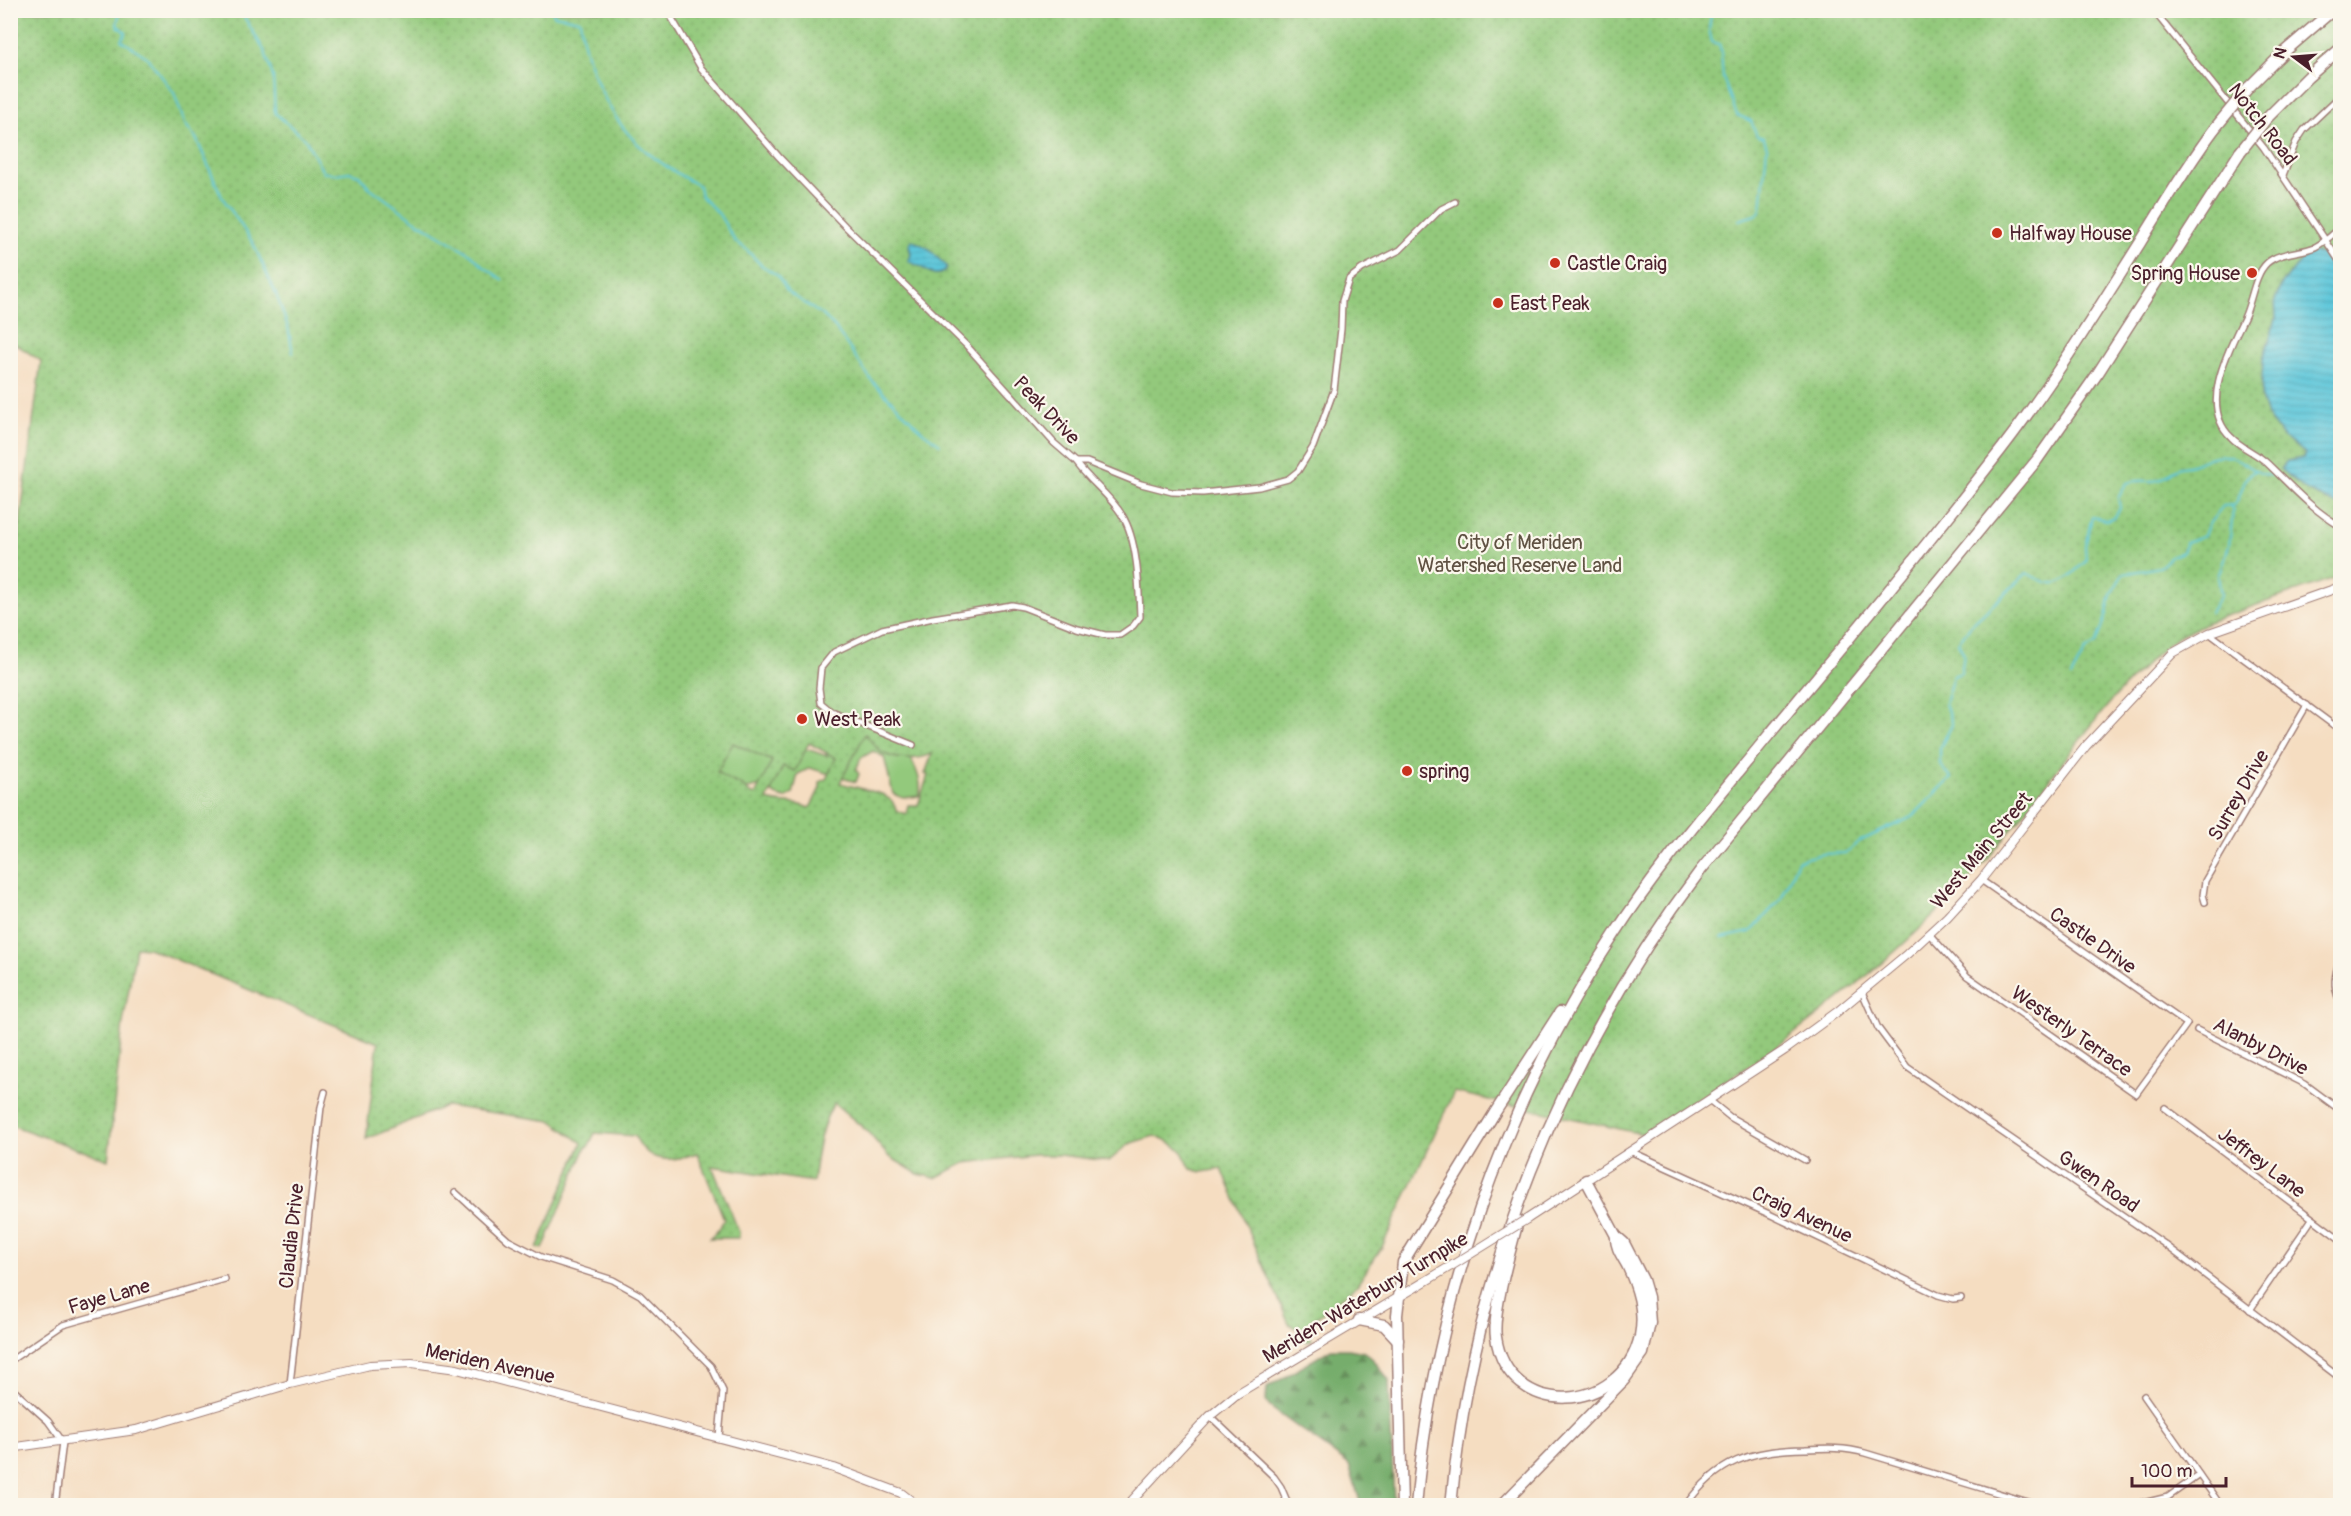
<svg xmlns="http://www.w3.org/2000/svg" width="2351" height="1516" font-family="Pangolin,sans-serif">
  <style>
    .grass { fill: #93c97c; stroke: #6e7454; stroke-width: 1.5 }
    .forest { fill: url(#forest-firs); stroke: #60664c; stroke-width: 1.5 }
    .park { fill: url(#park-dots); stroke: #6e7454; stroke-width: 1.5; fill-rule: evenodd }
    .water { fill: url(#water-rules); stroke: #547382; stroke-width: 1.5 }
    .lines { fill: none; stroke-linecap: round; stroke-linejoin: round }
    .stream { stroke: #5ec7da; stroke-width: 2 }
    .street-casing { stroke: #a07e76; stroke-width: 8 }
    .secondary-casing { stroke: #a07e76; stroke-width: 10 }
    .highway-casing { stroke: #a07e76; stroke-width: 13 }
    .street { stroke: #fff; stroke-width: 5 }
    .secondary { stroke: #fff; stroke-width: 8 }
    .highway { stroke: #fff; stroke-width: 10 }
    .secondary-bridge-casing { stroke: #a07e76; stroke-width: 10; stroke-linecap: butt }
    .highway-bridge-casing { stroke: #a07e76; stroke-width: 13; stroke-linecap: butt }
    .secondary-bridge { stroke: #fff; stroke-width: 8 }
    .highway-bridge { stroke: #fff; stroke-width: 10 }
    .poi-dot { fill: #c8321e; stroke: #fbf7ec; stroke-width: 2 }
    .labels { text-anchor: middle; stroke-width: 4.5; stroke-linejoin: round; paint-order: stroke }
    .street-label { font-size: 20px; fill: #4a1f2b; stroke: #fbf7ec }
    .poi-label { font-size: 20px; fill: #4a1f2b; stroke: #fbf7ec; text-anchor: start }
    .park-label { font-size: 20px; fill: #605243; stroke: #fbf7ec }
  </style>
  <defs>
    <pattern id="forest-firs" width="22" height="20" patternUnits="userSpaceOnUse" patternTransform="scale(1.5)"><rect width="22" height="20" fill="#76ad6c"/><path d="M5 1l3.5 6h-7zM16 11l3.5 6h-7z" fill="#638c59"/></pattern>
    <pattern id="park-dots" width="8" height="8" patternUnits="userSpaceOnUse" patternTransform="scale(1.5)"><rect width="8" height="8" fill="#93c97c"/><path d="M2 2h.1M6 6h.1" fill="none" stroke="#80ac6b" stroke-width="1.8" stroke-linecap="round"/></pattern>
    <pattern id="water-rules" width="6" height="5" patternUnits="userSpaceOnUse" patternTransform="scale(1.5)"><rect width="6" height="5" fill="#5ec7da"/><path d="M0 2.5h6" fill="none" stroke="#53aabb"/></pattern>
  </defs>
  <rect width="100%" height="100%" fill="#fbf7ec"/>
  <filter id="ink" filterUnits="userSpaceOnUse"><feTurbulence type="fractalNoise" baseFrequency=".0167" numOctaves="2"/><feDisplacementMap in="SourceGraphic" scale="12" xChannelSelector="R" yChannelSelector="G"/><feConvolveMatrix kernelMatrix="1 2 1 2 8 2 1 2 1" color-interpolation-filters="sRGB"/></filter>
  <filter id="wash" filterUnits="userSpaceOnUse"><feTurbulence type="fractalNoise" baseFrequency=".008" numOctaves="4" result="noise"/><feDisplacementMap in="SourceGraphic" scale="24" xChannelSelector="R" yChannelSelector="G"/><feGaussianBlur stdDeviation="1.35" result="paint"/><feColorMatrix in="noise" values="0 0 0 0 0 0 0 0 0 0 0 0 0 0 0 0 0 1.4 0 .05"/><feComposite in="paint" operator="in"/></filter>
  <g filter="url(#wash)">
    <rect width="100%" height="100%" fill="#f5ddc1"/>
    <path class="grass" d="M 810,705 L 911,759 C 917,770 923,784 919,796 L 903,798 L 893,794 L 884,757 L 873,751 L 861,758 L 856,770 L 859,774 L 856,782 L 810,768 L 798,774 L 793,794 L 785,798 L 777,796 L 761,786 L 739,791 L 727,784 L 710,760 L 724,744 L 738,743 L 810,750 L 827,756 Z"/>
    <polygon class="forest" points="1331,1349 1349,1349 1364,1352 1374,1360 1389,1380 1394,1505 1361,1505 1349,1465 1270,1407 1266,1400 1267,1388"/>
    <path class="park" d="M 10,11 L 2340,11 L 2340,576 L 2208,622 L 2180,636 L 2167,645 C 2090,711 2041,801 1974,874 C 1917,937 1850,992 1783,1042 C 1738,1075 1689,1104 1642,1134 L 1454,1092 L 1382,1247 L 1357,1285 L 1305,1327 L 1312,1340 L 1307,1342 L 1297,1329 L 1289,1324 L 1222,1169 L 1202,1172 L 1191,1169 L 1181,1150 L 1166,1140 L 1154,1136 L 1129,1144 L 1109,1161 L 1059,1155 L 1035,1155 L 965,1163 L 935,1178 L 918,1174 L 888,1156 L 868,1132 L 834,1103 C 819,1128 817,1154 813,1182 L 712,1166 L 739,1232 L 739,1238 L 710,1238 L 719,1229 L 724,1219 L 697,1153 C 672,1162 648,1165 635,1136 L 595,1133 L 588,1147 L 586,1147 L 543,1249 L 537,1248 L 582,1143 L 552,1121 L 446,1106 L 366,1139 L 378,1043 L 148,948 L 136,947 L 123,1023 L 108,1160 L 11,1125 L 10,599 L 41,361 L 11,341 ZM 865,734 C 870,739 875,747 881,752 C 895,761 918,760 932,754 L 925,774 L 928,775 L 918,805 L 908,805 L 906,814 L 897,811 L 892,801 L 882,794 L 840,783 ZM 733,743 L 772,761 L 755,795 C 747,793 746,787 739,784 C 731,781 725,779 717,772 ZM 809,743 L 836,758 L 826,779 L 820,782 L 820,788 L 811,806 L 809,808 C 795,801 781,805 767,800 L 783,766 L 795,771 Z"/>
    <g class="water">
      <path d="M 912,240 L 928,248 L 947,267 C 938,282 927,270 917,265 C 914,264 911,263 908,261 L 911,255 L 909,245 Z"/>
      <polygon points="2311,253 2324,254 2340,279 2340,506 2307,491 2280,469 2287,461 2303,458 2305,453 2283,437 2267,416 2261,398 2263,359 2276,319 2275,300 2281,285 2305,256"/>
    </g>
    <g class="lines">
      <g class="stream">
        <polyline points="120,10 117,25 126,33 121,40 147,57 174,93 185,124 196,138 222,197 253,243 276,294 288,327 293,353"/>
        <polyline points="240,10 265,52 273,77 275,113 306,140 323,172 336,174 349,172 359,175 369,187 413,219 471,254 483,266 503,280"/>
        <path d="M 552,10 L 554,15 L 580,20 C 584,61 608,116 638,144 C 656,161 677,174 699,186 L 701,196 L 719,214 L 735,241 L 746,249 L 761,265 L 777,275 L 788,292 L 825,317 L 836,329 L 872,381 L 922,431 L 940,444"/>
        <polyline points="1709,10 1711,14 1709,30 1712,42 1719,44 1721,51 1723,78 1737,115 1751,121 1757,136 1764,138 1767,147 1761,209 1758,214 1739,220"/>
        <polyline points="2210,612 2221,595 2218,576 2229,546 2233,510 2230,506"/>
        <path d="M 2071,677 L 2085,651 L 2096,644 L 2106,617 L 2111,594 L 2123,574 L 2160,567 L 2172,556 L 2182,552 L 2186,543 L 2204,536 L 2208,525 L 2223,506 L 2234,505 C 2244,495 2240,477 2255,471"/>
        <path d="M 1722,938 L 1750,932 L 1781,899 L 1798,860 L 1822,854 L 1846,853 L 1858,842 L 1912,817 L 1951,778 L 1940,764 L 1940,748 L 1952,725 L 1945,703 L 1953,676 L 1961,673 L 1964,654 L 1958,643 L 1970,626 L 2027,573 C 2058,592 2062,583 2086,561 L 2085,546 L 2092,517 L 2107,520 L 2115,517 L 2120,507 L 2118,498 L 2127,483 C 2141,478 2146,483 2159,480 C 2166,478 2171,471 2178,468 C 2182,466 2187,467 2192,465 C 2206,460 2214,452 2231,457 C 2246,461 2257,477 2272,475"/>
      </g>
    </g>
  </g>
  <g filter="url(#ink)">
    <g class="lines">
      <g class="street-casing">
        <g id="street">
          <polyline points="667,10 701,68 779,157 845,226 967,346 1054,443 1076,462 1087,462 1141,484 1172,492 1203,493 1259,487 1288,479 1298,471 1313,447 1334,390 1341,329 1342,301 1349,279 1362,269 1400,250 1441,209 1455,202"/>
          <polyline points="2153,10 2264,148 2340,262"/>
          <polyline points="2283,175 2296,142 2304,130 2340,96"/>
          <path d="M 2340,228 C 2332,235 2325,242 2315,247 C 2300,253 2279,252 2267,263 C 2254,275 2252,301 2244,318 C 2229,349 2198,406 2231,437 C 2241,448 2257,453 2268,464 C 2292,487 2311,509 2340,526"/>
          <polyline points="2209,633 2340,730"/>
          <path d="M 913,745 L 832,712 L 821,703 L 819,688 L 821,668 L 834,652 L 882,629 L 933,618 L 1012,605 L 1023,607 L 1077,628 L 1105,635 L 1120,635 L 1133,626 L 1140,617 C 1139,588 1138,540 1122,515 C 1110,495 1089,481 1076,462"/>
          <polyline points="2205,902 2203,895 2205,881 2307,705"/>
          <polyline points="1929,934 1967,976 2136,1094 2187,1024 1981,880"/>
          <path d="M 2340,959 C 2335,974 2332,986 2340,1001"/>
          <polyline points="1862,992 1878,1028 1907,1067 2163,1243 2340,1378"/>
          <polyline points="2197,1030 2305,1084 2340,1110"/>
          <polyline points="1709,1100 1730,1117 1805,1160"/>
          <polyline points="2165,1108 2340,1239"/>
          <polyline points="1630,1151 1769,1214 1938,1295 1953,1299 1961,1298"/>
          <polyline points="455,1192 508,1240 541,1257 613,1280 640,1295 711,1366 723,1391 719,1437"/>
          <polyline points="2250,1310 2312,1219"/>
          <polyline points="10,1361 63,1325 225,1279"/>
          <polyline points="290,1384 321,1107 325,1092"/>
          <polyline points="10,1387 48,1421 63,1442 55,1506"/>
          <polyline points="2144,1396 2221,1506"/>
          <polyline points="1210,1416 1274,1477 1281,1487 1289,1506"/>
          <path d="M 1685,1506 C 1718,1460 1751,1450 1805,1449 C 1826,1448 1845,1447 1865,1453 L 2041,1506"/>
          <polyline points="2131,1506 2168,1497 2199,1475"/>
        </g>
      </g>
      <g class="secondary-casing">
        <g id="secondary">
          <polyline points="1527,1219 1785,1050 1837,1012 1907,954 1947,917 1981,880 2086,746 2173,653 2209,633 2340,587"/>
          <polyline points="10,1448 136,1430 290,1384 370,1365 412,1363 457,1369 834,1468 901,1493 918,1506"/>
          <polyline points="1127,1506 1210,1416 1237,1394 1451,1266"/>
        </g>
      </g>
      <g class="highway-casing">
        <g id="highway">
          <polyline points="2248,88 2284,52 2333,10"/>
          <polyline points="2267,118 2308,77 2340,49"/>
          <path d="M 1518,1221 C 1511,1248 1492,1312 1496,1337 C 1508,1421 1622,1415 1640,1336 C 1645,1311 1638,1288 1627,1265 C 1622,1256 1615,1247 1616,1236 L 1586,1180"/>
          <polyline points="1359,1320 1384,1325 1398,1340"/>
          <polyline points="1402,1506 1397,1315 1403,1262 1494,1114 1560,1012"/>
          <path d="M 1416,1506 C 1434,1304 1503,1104 1614,935 C 1660,864 1715,801 1768,736 C 1843,646 1918,557 1989,465 C 2045,395 2092,319 2140,243 C 2164,204 2188,164 2215,128"/>
          <path d="M 1451,1506 C 1472,1274 1560,1056 1700,871 L 2037,460 L 2098,373 L 2240,152"/>
          <polyline points="1501,1506 1624,1380 1643,1353 1650,1323 1648,1297 1643,1280 1624,1243 1616,1236"/>
        </g>
      </g>
      <use href="#street" class="street"/>
      <use href="#secondary" class="secondary"/>
      <use href="#highway" class="highway"/>
      <g class="secondary-bridge-casing">
        <polyline id="secondary-bridge" points="1451,1266 1527,1219"/>
      </g>
      <g class="highway-bridge-casing">
        <g id="highway-bridge">
          <polyline points="2215,128 2248,88"/>
          <polyline points="2240,152 2267,118"/>
        </g>
      </g>
      <use href="#secondary-bridge" class="secondary-bridge"/>
      <use href="#highway-bridge" class="highway-bridge"/>
    </g>
  </g>
  <g class="poi-dot">
    <circle cx="1997" cy="233" r="6"/>
    <circle cx="1555" cy="263" r="6"/>
    <circle cx="2252" cy="273" r="6"/>
    <circle cx="1498" cy="303" r="6"/>
    <circle cx="802" cy="719" r="6"/>
    <circle cx="1407" cy="771" r="6"/>
  </g>
  <g class="labels">
    <g class="street-label">
      <text transform="translate(2263 124) rotate(52)" y="7">Notch Road</text>
      <text transform="translate(1047 410) rotate(46)" y="7">Peak Drive</text>
      <text transform="translate(2238 795) rotate(-60)" y="7">Surrey Drive</text>
      <text transform="translate(1981 850) rotate(-50)" y="7">West Main Street</text>
      <text transform="translate(2093 940) rotate(35)" y="7">Castle Drive</text>
      <text transform="translate(2072 1031) rotate(35)" y="7">Westerly Terrace</text>
      <text transform="translate(2261 1046) rotate(27)" y="7">Alanby Drive</text>
      <text transform="translate(2262 1162) rotate(37)" y="7">Jeffrey Lane</text>
      <text transform="translate(2099 1181) rotate(35)" y="7">Gwen Road</text>
      <text transform="translate(1802 1214) rotate(25)" y="7">Craig Avenue</text>
      <text transform="translate(291 1236) rotate(-84)" y="7">Claudia Drive</text>
      <text transform="translate(109 1296) rotate(-16)" y="7">Faye Lane</text>
      <text transform="translate(1365 1297) rotate(-31)" y="7">Meriden-Waterbury Turnpike</text>
      <text transform="translate(490 1363) rotate(12)" y="7">Meriden Avenue</text>
    </g>
    <g class="poi-label">
      <text x="2009" y="240">Halfway House</text>
      <text x="1567" y="270">Castle Craig</text>
      <text x="2240" y="280" text-anchor="end">Spring House</text>
      <text x="1510" y="310">East Peak</text>
      <text x="814" y="726">West Peak</text>
      <text x="1419" y="778">spring</text>
    </g>
    <g class="park-label">
      <text x="1520" y="549">City of Meriden<tspan x="1520" dy="23">Watershed Reserve Land</tspan></text>
    </g>
  </g>
  <rect width="2351" height="1516" fill="none" stroke="#fbf7ec" stroke-width="36"/>
  <g transform="translate(2294 57) rotate(286)" stroke="#fbf7ec" stroke-width="4.5" paint-order="stroke">
  <path d="M0-4.5L10 22L0 15L-10 22Z" fill="#4a1f2b"/>
  <text y="-9" font-size="16" font-weight="bold" text-anchor="middle" fill="#4a1f2b">N</text>
  </g>
  <path d="M2132 1477v9h94v-9" fill="none" stroke="#4a1f2b" stroke-width="3"/>
  <text x="2141" y="1477" font-size="18" fill="#4a1f2b" stroke="#fbf7ec" stroke-width="4.5" paint-order="stroke">100 m</text>
</svg>
